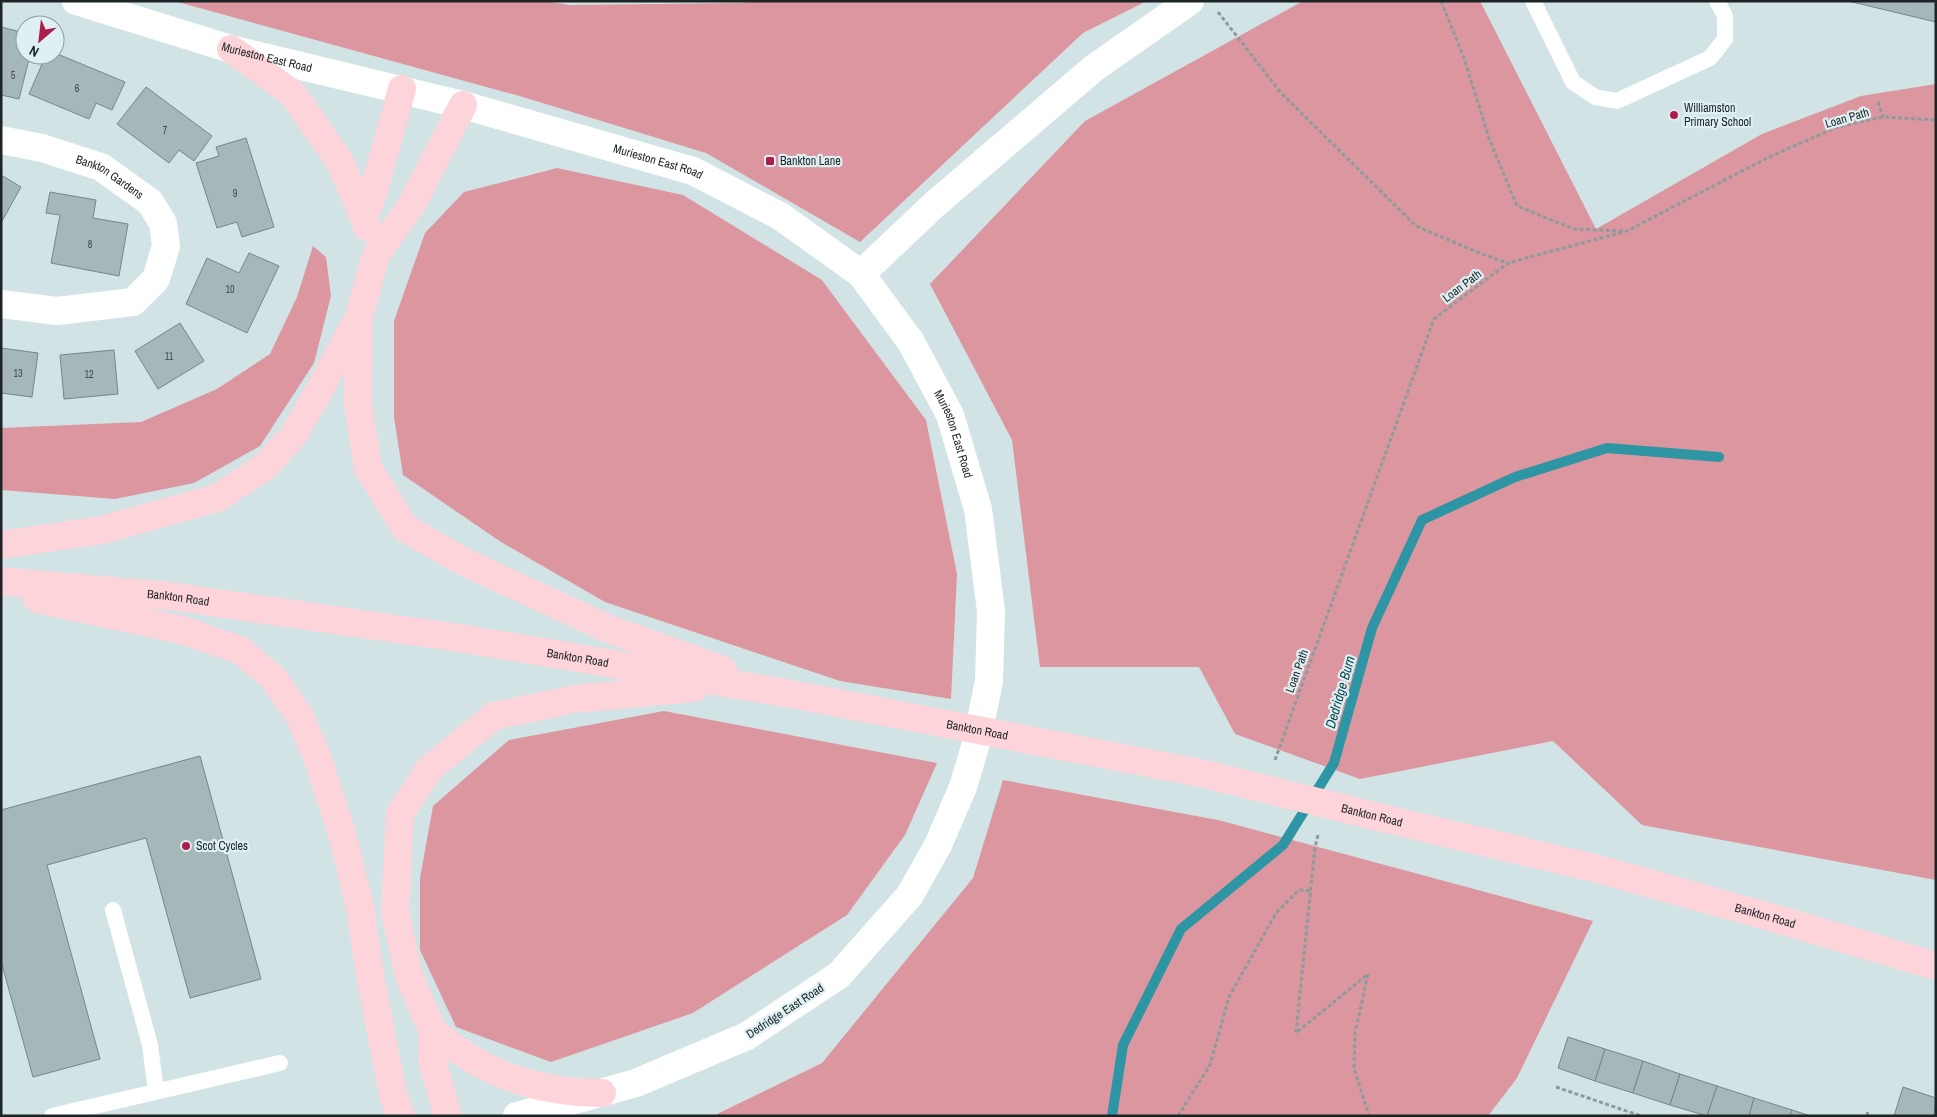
<svg xmlns="http://www.w3.org/2000/svg" width="1937" height="1117" font-family="'Archivo Narrow',sans-serif">
  <style>
    .green { fill: #dc96a0 }
    .lines { fill: none; stroke-linecap: round; stroke-linejoin: round }
    .stream { stroke: #2d95a3; stroke-width: 10 }
    .building { fill: #a6b7ba; stroke: #768688 }
    .path { stroke: #8d9b9c; stroke-width: 3; stroke-dasharray: 4 2.5; stroke-linecap: butt }
    .service { stroke: #fff; stroke-width: 16 }
    .minor { stroke: #fff; stroke-width: 28 }
    .tertiary { stroke: #fff; stroke-width: 28 }
    .primary { stroke: #fdd4da; stroke-width: 28 }
    .poi-dot { fill: #ae1c4a; stroke: #def0f3; stroke-width: 2 }
    .labels { text-anchor: middle; stroke-width: 4.5; stroke-linejoin: round; paint-order: stroke }
    .number-label { font-size: 10px; fill: #3f494a }
    .street-label { font-size: 12px; fill: #1d2425; stroke: #def0f3 }
    .poi-label { font-size: 12px; fill: #1d2425; stroke: #def0f3; text-anchor: start }
    .water-label { font-size: 14px; font-style: italic; fill: #0c4850; stroke: #def0f3 }
  </style>
  <rect width="100%" height="100%" fill="#d1e3e5"/>
  <g class="green">
    <polygon points="174,1 545,1 569,5 741,3 754,1 1147,1 1083,33 860,242 706,153 523,97"/>
    <polygon points="1303,1 1480,1 1596,229 1762,134 1861,96 1936,84 1936,880 1642,825 1553,741 1360,779 1235,734 1199,667 1040,667 1012,440 930,284 1085,121"/>
    <polygon points="557,168 683,195 822,280 856,326 926,420 957,574 951,699 840,681 605,602 501,542 403,475 394,417 394,321 425,233 464,192"/>
    <polygon points="313,246 326,257 331,296 314,363 260,446 194,483 115,499 1,490 1,428 141,422 217,389 270,354 297,297"/>
    <polygon points="664,711 937,763 905,835 847,915 693,1013 551,1062 456,1027 420,950 420,878 433,806 509,740"/>
    <polygon points="1003,780 1218,820 1593,921 1517,1078 1488,1116 713,1116 822,1063 973,878"/>
  </g>
  <g class="lines">
    <polyline class="stream" points="1112,1116 1123,1045 1181,929 1283,845 1334,763 1372,628 1422,520 1515,477 1607,448 1719,457"/>
  </g>
  <g class="building">
    <polygon points="1848,1 1936,1 1936,22"/>
    <polygon points="1,27 25,33 25,55 30,55 19,99 1,95"/>
    <polygon points="55,53 125,82 112,110 96,103 89,119 29,94 46,55 55,55"/>
    <polygon points="146,87 212,136 194,161 179,150 169,163 117,124"/>
    <polygon points="246,138 274,227 242,237 237,222 217,228 196,163 219,156 216,147"/>
    <polygon points="1,175 21,187 1,223"/>
    <polygon points="50,192 96,200 93,218 128,224 119,276 51,263 60,215 46,213"/>
    <polygon points="249,253 279,266 247,333 186,304 207,258 239,273"/>
    <polygon points="180,323 204,361 158,389 135,351"/>
    <polygon points="1,348 38,353 32,397 1,393"/>
    <polygon points="114,350 118,394 64,399 60,355"/>
    <polygon points="200,756 261,979 190,998 146,838 47,865 100,1059 33,1077 1,961 1,810"/>
    <polygon points="1568,1037 1605,1049 1595,1081 1558,1068"/>
    <polygon points="1605,1049 1643,1061 1633,1093 1595,1081"/>
    <polygon points="1643,1061 1680,1074 1670,1105 1633,1093"/>
    <polygon points="1680,1074 1717,1086 1707,1116 1670,1105"/>
    <polygon points="1717,1086 1754,1098 1749,1116 1707,1116"/>
    <polygon points="1903,1087 1936,1098 1934,1116 1894,1116"/>
    <polygon points="1754,1098 1792,1110 1790,1116 1749,1116"/>
    <polygon points="1792,1110 1811,1116 1790,1116"/>
  </g>
  <g class="lines">
    <g class="path">
      <polyline points="1441,1 1464,58 1489,138 1517,206 1574,229 1623,231"/>
      <polyline points="1218,12 1281,93 1416,226 1477,252 1507,263"/>
      <polyline points="1878,102 1883,117"/>
      <polyline points="1275,760 1434,319 1508,263 1627,231 1767,158 1837,127 1883,117 1936,120"/>
      <polyline points="1318,835 1315,847 1296,1033 1368,974 1355,1033 1354,1068 1369,1116"/>
      <polyline points="1556,1087 1641,1116"/>
      <polyline points="1178,1116 1210,1065 1229,997 1276,913 1299,890 1311,891"/>
      <polyline points="1867,1116 1868,1111"/>
    </g>
    <g class="service">
      <polyline points="1533,1 1573,82 1595,97 1617,101 1710,58 1725,39 1725,16 1717,1"/>
      <polyline points="113,910 150,1045 156,1091"/>
      <polyline points="52,1116 280,1063"/>
    </g>
    <g class="minor">
      <path id="s1" d="M 1,140 L 42,148 L 101,167 L 150,202 L 163,223 L 166,246 L 156,279 L 133,302 L 57,311 L 1,304"/>
      <polyline points="861,274 935,204 1094,68 1190,1"/>
    </g>
    <path class="tertiary" id="s2" d="M 76,1 L 231,49 L 463,105 L 693,171 L 780,216 L 861,274 L 911,342 L 950,415 L 978,509 L 991,611 L 989,681 L 977,740 L 963,787 L 938,845 L 910,895 L 839,975 L 747,1036 L 636,1083 L 517,1116"/>
    <g class="primary">
      <polyline points="231,49 293,94 340,162 364,218"/>
      <polyline points="367,227 364,218 374,190 402,89"/>
      <polyline points="359,321 358,405 368,468 405,528 464,562 609,629 723,670"/>
      <polyline points="1,545 102,530 217,498 263,468 293,436 316,396 359,317 376,255 412,204 463,105"/>
      <path id="s3" d="M 1,581 L 169,596 L 459,638 L 786,693 L 1200,773 L 1407,824 L 1594,868 L 1777,919 L 1936,966"/>
      <polyline points="37,599 182,630 240,650 274,679 300,717 318,759 342,834 360,907 370,975 393,1095 401,1116"/>
      <path d="M 432,1030 C 483,1074 534,1092 602,1093"/>
      <polyline points="448,1116 432,1060 432,1030 409,976 395,912 400,814 429,769 494,716 574,699 694,688"/>
    </g>
  </g>
  <g class="poi-dot">
    <circle cx="1674" cy="115" r="5"/>
    <rect x="765" y="156" width="10" height="10" rx="2.5"/>
    <circle cx="186" cy="846" r="5"/>
  </g>
  <g class="labels">
    <g class="number-label">
      <text x="13" y="79">5</text>
      <text x="77" y="92">6</text>
      <text x="165" y="134">7</text>
      <text x="235" y="197">9</text>
      <text x="90" y="248">8</text>
      <text x="230" y="293">10</text>
      <text x="169" y="360">11</text>
      <text x="18" y="377">13</text>
      <text x="89" y="378">12</text>
    </g>
    <g class="street-label">
      <text dy="4" stroke="none"><textPath href="#s2" startOffset="199">Murieston East Road</textPath></text>
      <text transform="translate(1847 118) rotate(-16)" y="4">Loan Path</text>
      <text dy="4" stroke="none"><textPath href="#s2" startOffset="604">Murieston East Road</textPath></text>
      <text dy="4" stroke="none"><textPath href="#s1" startOffset="116">Bankton Gardens</textPath></text>
      <text transform="translate(1462 286) rotate(-37)" y="4">Loan Path</text>
      <text dy="4" stroke="none"><textPath href="#s2" startOffset="1024">Murieston East Road</textPath></text>
      <text dy="4" stroke="none"><textPath href="#s3" startOffset="178">Bankton Road</textPath></text>
      <text dy="4" stroke="none"><textPath href="#s3" startOffset="582">Bankton Road</textPath></text>
      <text transform="translate(1297 671) rotate(-70)" y="4">Loan Path</text>
      <text dy="4" stroke="none"><textPath href="#s3" startOffset="988">Bankton Road</textPath></text>
      <text dy="4" stroke="none"><textPath href="#s3" startOffset="1392">Bankton Road</textPath></text>
      <text dy="4" stroke="none"><textPath href="#s3" startOffset="1798">Bankton Road</textPath></text>
      <text transform="translate(785 1011) rotate(-33)" y="4">Dedridge East Road</text>
    </g>
    <g class="poi-label">
      <text x="1684" y="112">Williamston<tspan x="1684" dy="14">Primary School</tspan></text>
      <text x="780" y="165">Bankton Lane</text>
      <text x="196" y="850">Scot Cycles</text>
    </g>
    <g class="water-label">
      <text transform="translate(1340 692) rotate(-74)" y="5">Dedridge Burn</text>
    </g>
  </g>
  <rect width="1937" height="1117" fill="none" stroke="#1d2425" stroke-width="5"/>
  <g transform="translate(40 40) rotate(208)"><circle r="24" fill="#def0f3" stroke="#919ea1"/>
  <path d="M0-4L9 19L0 12L-9 19Z" fill="#ae1c4a"/>
  <text y="-8" font-size="14" font-weight="bold" text-anchor="middle" fill="#1d2425">N</text>
  </g>
</svg>
